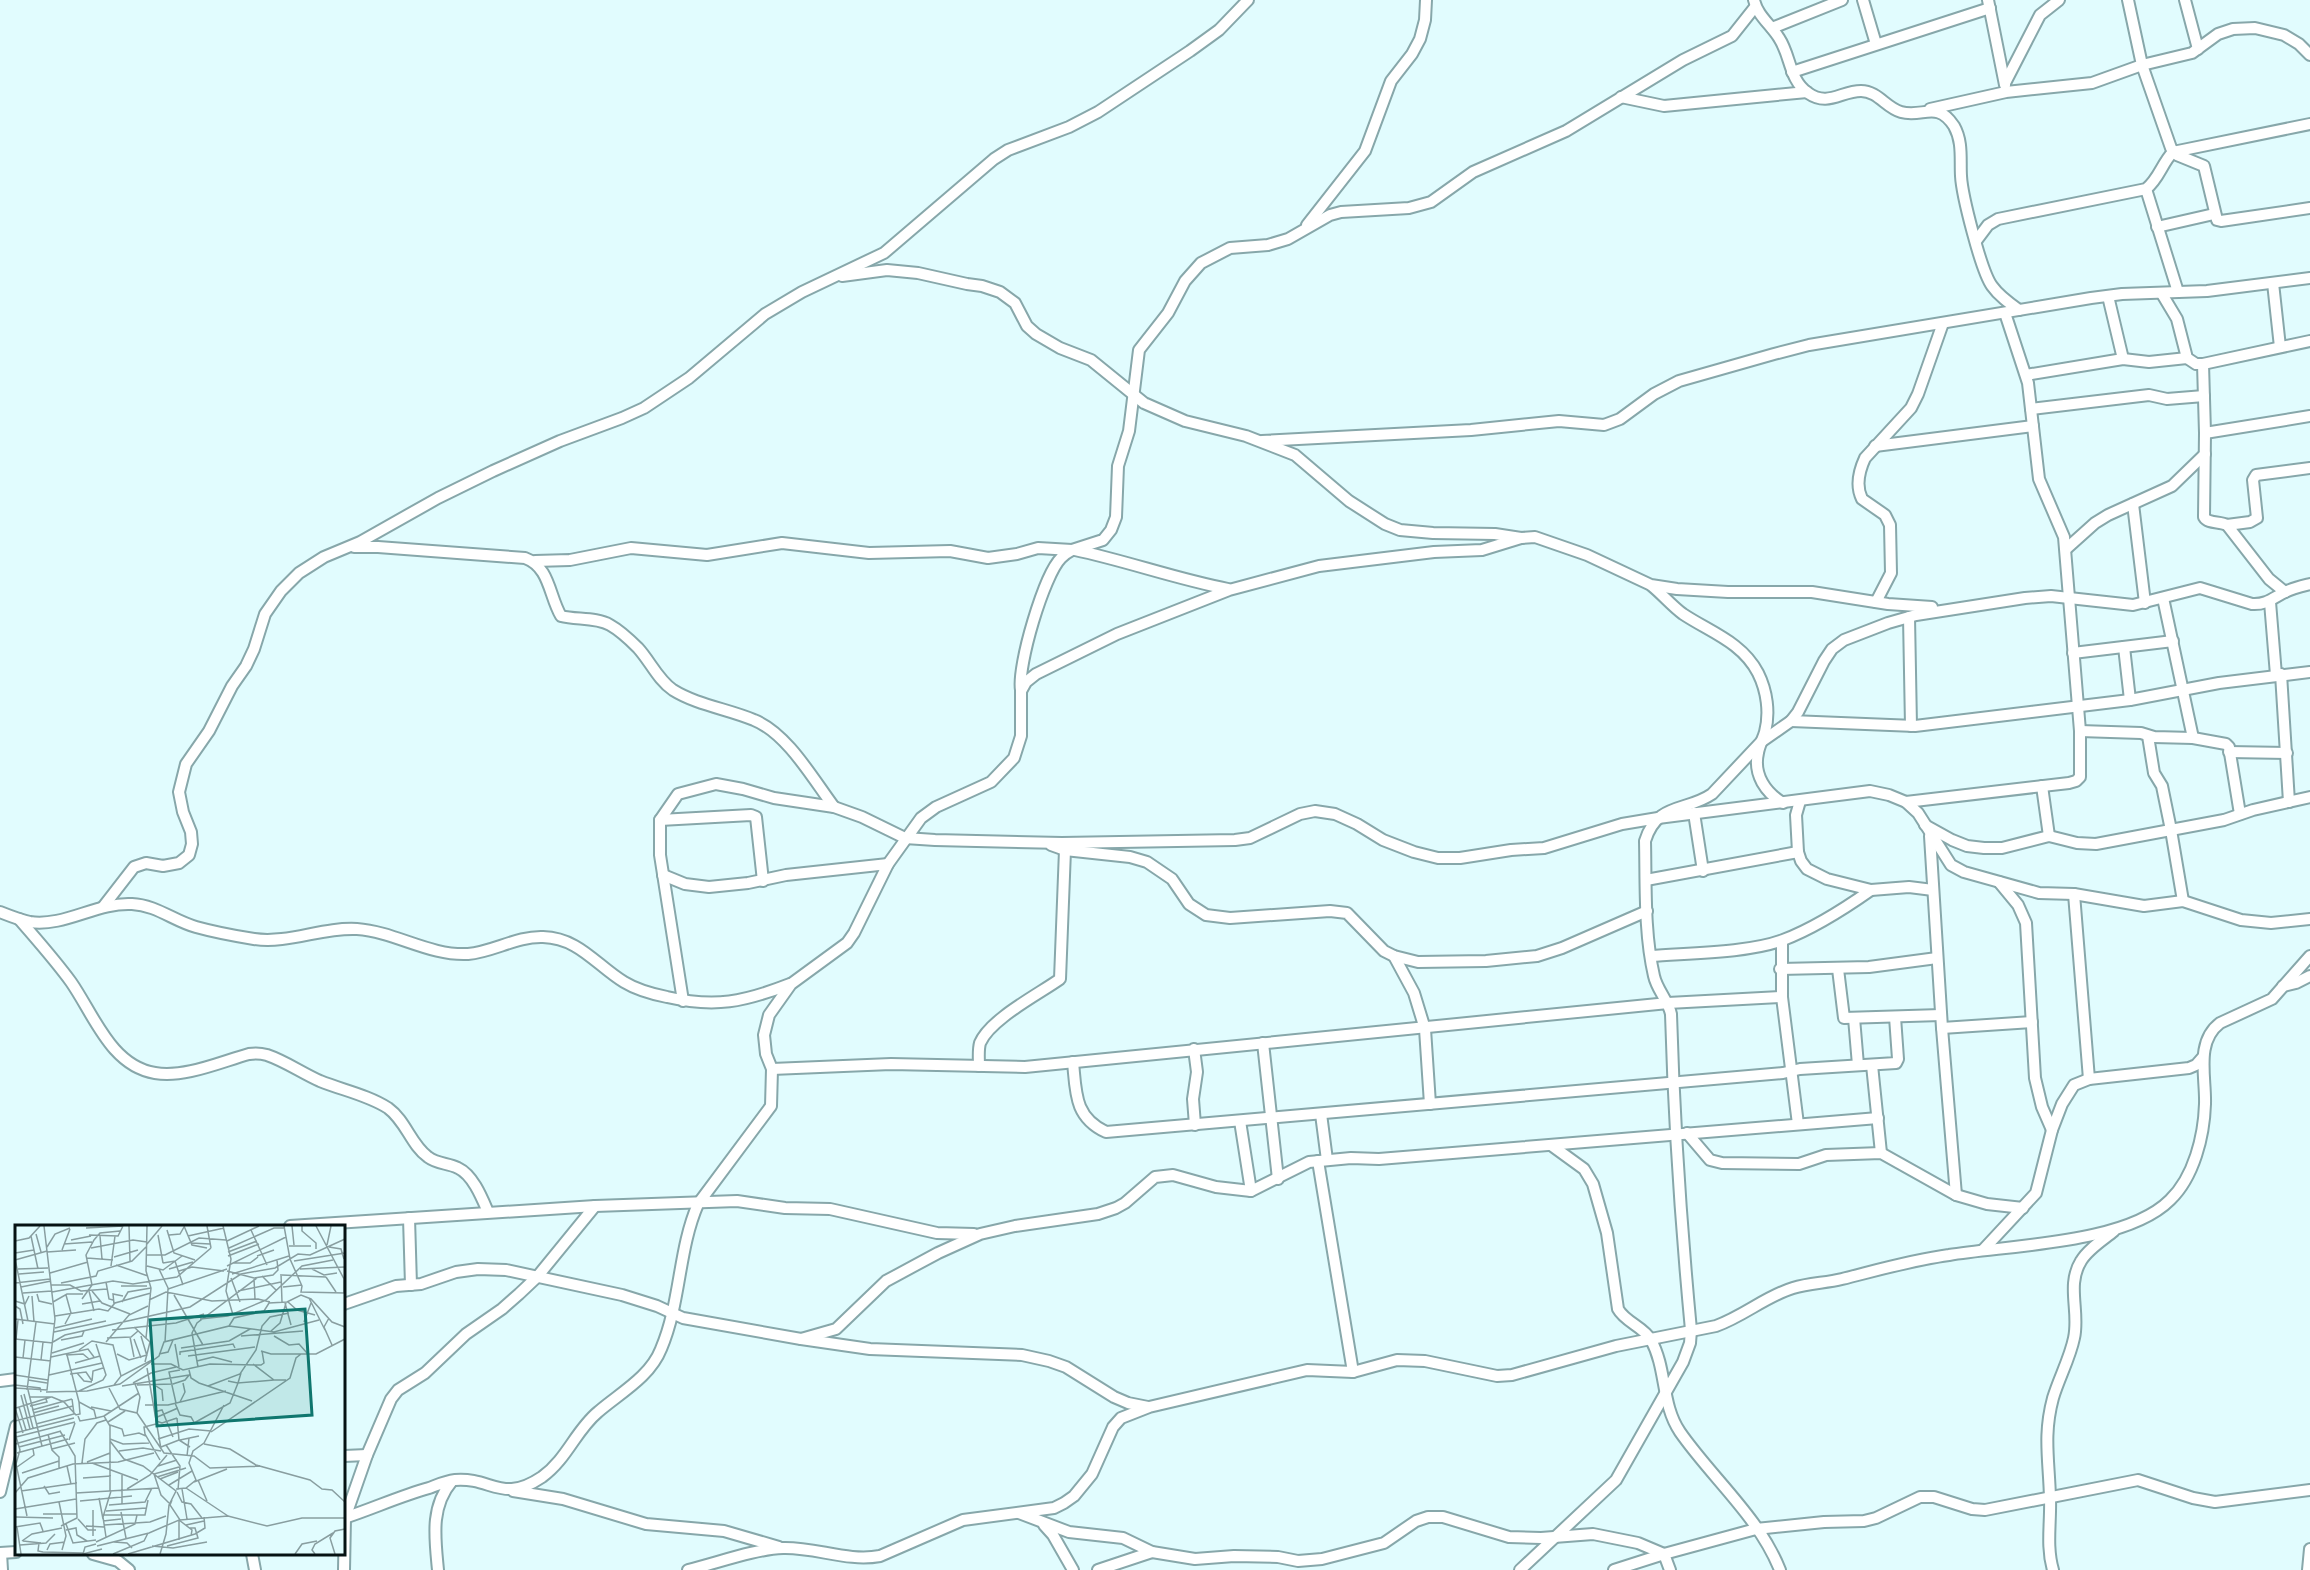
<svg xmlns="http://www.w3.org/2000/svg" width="2310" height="1570" font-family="'Source Sans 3',sans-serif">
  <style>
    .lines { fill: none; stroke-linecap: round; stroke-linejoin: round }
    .minor-casing { stroke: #87a7aa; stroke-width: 14 }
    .minor { stroke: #fff; stroke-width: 10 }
    .inset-road { fill: none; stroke: #899ea0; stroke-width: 1.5 }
    .view { fill: #0f766e; fill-opacity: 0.15; stroke: #0f766e; stroke-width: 3 }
    .inset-edge { fill: none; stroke: #061213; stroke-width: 3 }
  </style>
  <rect width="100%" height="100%" fill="#e1fcfe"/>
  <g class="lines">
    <g class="minor-casing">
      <g id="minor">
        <path d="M 1754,0 C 1757,15 1771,25 1779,38 C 1791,56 1789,80 1808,93 C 1828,107 1841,91 1861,91 C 1878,91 1886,108 1901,112 C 1923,118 1937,100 1954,126 C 1963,142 1960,159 1961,176 C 1962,195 1981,271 1992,286 C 1999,296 2009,303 2019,310"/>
        <polyline points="1863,0 1876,44"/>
        <polyline points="1988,0 2005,85"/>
        <polyline points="2128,0 2142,65 2171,148 2177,155 2204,166 2217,220 2221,221 2310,208"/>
        <polyline points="2185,0 2198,49"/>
        <polyline points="1772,28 1842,0"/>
        <polyline points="1792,72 1990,8"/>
        <polyline points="2005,83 2040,15 2059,0"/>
        <polyline points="1621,97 1664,106 1807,92"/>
        <polyline points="1930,109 2006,92 2092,83 2142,65 2192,53 2218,34 2233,29 2255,28 2284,35 2299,44 2310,55"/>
        <polyline points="2146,189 2178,292"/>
        <polyline points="1307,225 1365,151 1391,81 1412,54 1420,39 1425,20 1426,0"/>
        <polyline points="2157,227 2214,214"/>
        <path d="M 1976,241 L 1988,225 L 1998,219 L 2146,189 C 2159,179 2162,163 2173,152 L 2310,124"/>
        <polyline points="842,276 887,270 918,273 967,284 982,286 1000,292 1015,303 1027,326 1036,334 1060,348 1091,360 1144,403 1185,421 1246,436 1295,455 1349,501 1385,524 1400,530 1433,533 1495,534 1521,538 1535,537 1587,555 1651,585 1677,589 1728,592 1812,592 1888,604 1932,607"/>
        <polyline points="2273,283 2280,347"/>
        <polyline points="2162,294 2177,319 2187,358 2196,364 2203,364 2310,341"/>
        <polyline points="2108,296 2123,359"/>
        <path d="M 2203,364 L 2205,433 L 2204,517 C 2208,524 2220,521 2227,525 L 2269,579 L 2285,592"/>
        <polyline points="2026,375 2123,359 2149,362 2187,358"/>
        <polyline points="2031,409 2149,395 2167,399 2204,396"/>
        <polyline points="2205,433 2310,416"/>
        <polyline points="1262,441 1471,430 1559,421 1604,425 1620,419 1654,394 1679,381 1774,354 1809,345 2091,298 2122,294 2207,291 2310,278"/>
        <polyline points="1875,446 2033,426"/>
        <polyline points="2133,504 2145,603"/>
        <polyline points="2227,525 2250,522 2257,518 2253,480 2256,475 2310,468"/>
        <path d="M 354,547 L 378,547 L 525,558 C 550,567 549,596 561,616 C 576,620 596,617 610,625 C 619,630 630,640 638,648 C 650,661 658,680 673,690 C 697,705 728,709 754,720 C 787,733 813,779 834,807"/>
        <polyline points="2066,549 2095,523 2108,515 2172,486 2205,454"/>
        <polyline points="1072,550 1103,540 1111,530 1116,517 1118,466 1129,431 1139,350 1168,313 1185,281 1201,263 1230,248 1268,245 1288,239 1330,215 1341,212 1409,208 1431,202 1473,172 1566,131 1683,60 1732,36 1755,7"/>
        <path d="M 1075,550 C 1127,561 1176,579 1228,589"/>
        <path d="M 535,561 L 570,560 L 631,548 L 707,555 L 782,543 L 869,553 L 950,551 L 988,558 L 1017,554 L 1038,548 L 1072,550 C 1068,552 1064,555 1061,558 C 1044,575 1017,666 1021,690"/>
        <path d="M 1652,586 C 1663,595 1672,606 1683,614 C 1710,632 1742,642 1758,673 C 1767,691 1770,713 1765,732 C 1763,739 1759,746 1758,753 C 1753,775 1766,793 1783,803"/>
        <polyline points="2163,598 2193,738"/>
        <path d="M 1876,602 L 1891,573 L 1890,525 L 1885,515 L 1862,499 C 1855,485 1859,471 1865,458 L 1911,408 L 1918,394 L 1943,323"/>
        <polyline points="2270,602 2276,675"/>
        <polyline points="1909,617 1911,726"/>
        <polyline points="2124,647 2130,700"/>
        <polyline points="2073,653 2173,641"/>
        <polyline points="2281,674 2289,802"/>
        <polyline points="1791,721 1915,726 2130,700 2219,683 2310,672"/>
        <polyline points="2080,731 2141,733 2154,737 2193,738 2226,744 2229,747 2240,814"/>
        <polyline points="2148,736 2154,773 2162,786 2171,830 2183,901"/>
        <polyline points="2229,752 2287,753"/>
        <polyline points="2042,786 2049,836"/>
        <polyline points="1800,801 1796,815 1798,852 1801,861 1807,869 1827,879 1871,890 1909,887 1933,890"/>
        <polyline points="1906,802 2069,783 2076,781 2080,777 2080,731 2064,537 2039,479 2028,383 2005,313"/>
        <polyline points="1694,813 1703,871"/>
        <polyline points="660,820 751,815 756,817 763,881"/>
        <polyline points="1925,825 1952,840 1967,846 1984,848 2002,848 2049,836 2077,843 2096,844 2224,820 2253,810 2310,797"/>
        <polyline points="1930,836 1942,1028 1956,1195"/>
        <polyline points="1051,845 1065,850 1130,857 1147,862 1172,879 1189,904 1206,915 1230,918 1330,911 1347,913 1384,951 1394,956 1418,962 1486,961 1537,956 1562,948 1647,911"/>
        <polyline points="663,875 685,884 709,887 748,883 786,875 888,864"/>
        <polyline points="1646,880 1798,852"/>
        <polyline points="1999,882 2018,905 2026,923 2035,1078 2042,1107 2052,1130"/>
        <polyline points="2074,894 2089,1079"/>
        <polyline points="103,907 134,867 146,863 163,866 179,863 189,855 192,844 191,832 183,812 179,792 186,764 209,731 232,686 246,666 254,649 265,614 281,591 299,573 324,557 360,542 438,498 493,471 560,441 622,418 644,408 689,378 765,314 802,292 884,253 994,159 1008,150 1069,127 1098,112 1190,51 1219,30 1248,0"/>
        <path d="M 0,912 C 10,916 20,920 30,922 C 65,927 97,902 132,904 C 156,905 174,921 196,927 C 214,932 235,936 254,939 C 289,944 322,927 357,929 C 396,932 429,956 468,954 C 493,952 517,936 543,937 C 579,938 596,965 624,982 C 637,990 652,994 667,997 C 715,1008 744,1002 790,984"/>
        <path d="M 19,919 C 37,940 55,960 71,982 C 94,1015 111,1066 155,1073 C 185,1078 220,1062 249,1054 C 255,1053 260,1053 267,1055 C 285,1061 302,1073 320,1081 C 342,1090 368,1095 388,1108 C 406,1121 411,1145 428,1157 C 437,1164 448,1163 458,1168 C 473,1175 482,1198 488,1212"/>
        <polyline points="1782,941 1782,997 1798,1124"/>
        <polyline points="1394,956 1414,993 1425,1029 1430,1104"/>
        <path d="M 1651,956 C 1689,953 1748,953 1783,940 C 1815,928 1844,909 1871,890"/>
        <polyline points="1780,969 1869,967 1937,958"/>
        <polyline points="1838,969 1844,1018 1941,1015"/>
        <polyline points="2283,986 2296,983 2310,976"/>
        <polyline points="683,1001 660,855 660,820 678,794 716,784 743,789 774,798 834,807 862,817 905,838 935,840 1062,843 1235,840 1250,838 1300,814 1315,811 1335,814 1357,824 1383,840 1414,852 1438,858 1460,858 1511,850 1544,848 1622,824 1658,818 1870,791 1889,795 1906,802 1918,813 1951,865 1964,872 2039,893 2074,894 2144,906 2183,901 2241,920 2271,923 2310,919"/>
        <polyline points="1854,1018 1858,1065"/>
        <polyline points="1942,1028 2032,1022"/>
        <polyline points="1263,1043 1278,1179"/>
        <polyline points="1194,1049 1197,1072 1193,1099 1195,1125"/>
        <path d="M 1073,1062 C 1076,1092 1074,1117 1106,1132 L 1783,1073 L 1800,1069 L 1896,1063 L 1898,1059 L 1895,1017"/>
        <polyline points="1872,1065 1881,1153"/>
        <path d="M 979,1066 C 979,1059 978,1050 980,1043 C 990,1019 1039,994 1060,979 L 1065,850"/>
        <polyline points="772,1069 891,1064 1025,1067 1668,1003 1782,997"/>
        <polyline points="1321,1114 1327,1160"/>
        <polyline points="1240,1121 1251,1191"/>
        <polyline points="1687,1133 1710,1160 1722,1163 1799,1164 1826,1155 1881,1153 1956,1195 1987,1204 2023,1208"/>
        <path d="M 1551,1145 L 1584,1169 L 1593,1184 L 1607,1233 L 1618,1309 C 1625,1322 1644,1327 1651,1340 C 1667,1369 1661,1404 1680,1432 C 1712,1478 1759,1517 1780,1570"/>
        <polyline points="1318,1161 1353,1372"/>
        <polyline points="409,1218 411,1285"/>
        <polyline points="290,1226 595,1206 737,1201 785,1208 830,1209 937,1233 974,1234"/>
        <polyline points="1983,1250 2036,1193 2052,1130 2062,1104 2074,1085 2089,1079 2189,1068 2196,1065 2203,1057"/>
        <polyline points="344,1304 396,1286 421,1284 456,1272 478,1269 506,1270 622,1295 657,1306 683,1318 801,1339 870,1349 1022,1355 1049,1361 1066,1367 1114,1397 1128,1403 1148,1407"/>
        <polyline points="801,1339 836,1329 886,1281 938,1253 980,1234 1015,1226 1098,1214 1116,1208 1125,1203 1155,1177 1173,1175 1216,1187 1251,1191 1309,1162 1351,1158 1379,1159 1878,1118"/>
        <polyline points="0,1381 16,1379"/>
        <polyline points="344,1456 367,1455"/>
        <polyline points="513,1491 563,1499 646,1524 724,1531 779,1547"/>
        <polyline points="0,1492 16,1426"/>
        <polyline points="1019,1513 1069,1532 1123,1538 1152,1552 1195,1559 1234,1556 1278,1557 1298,1561 1322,1559 1384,1543 1416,1521 1428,1517 1443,1517 1509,1537 1541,1538 1593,1534 1638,1543 1664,1554 1670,1570"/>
        <path d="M 344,1518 C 372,1509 400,1496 429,1488 C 437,1485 446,1481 455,1480 C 492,1477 502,1504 542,1477 C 567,1459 576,1430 598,1412 C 620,1393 650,1377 661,1349 C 681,1302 678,1250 698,1204 L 771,1106 L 772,1069 L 766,1054 L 764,1035 L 769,1015 L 791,984 L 847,943 L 854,933 L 888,864 L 921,818 L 936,807 L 991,782 L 1014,758 L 1021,736 L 1021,691 L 1026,682 L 1036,674 L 1117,634 L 1229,590 L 1319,566 L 1434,552 L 1482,550 L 1521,538"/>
        <polyline points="1044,1525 1053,1535 1073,1570"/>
        <polyline points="0,1553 16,1552"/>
        <polyline points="1,1553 2,1570"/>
        <polyline points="93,1554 118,1561 129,1570"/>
        <polyline points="252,1554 255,1570"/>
        <polyline points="344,1570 345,1518 367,1455 391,1399 398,1390 425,1373 466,1334 502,1309 519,1294 537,1277 595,1206"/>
        <path d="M 438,1570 C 435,1538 430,1507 452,1481"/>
        <path d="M 688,1570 C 717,1563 755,1549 783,1548 C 816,1547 847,1562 880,1556 L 963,1520 L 1054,1508 L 1064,1503 L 1074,1496 L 1092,1474 L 1113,1427 L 1121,1418 L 1149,1407 L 1307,1370 L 1353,1372 L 1397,1360 L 1425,1361 L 1497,1376 L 1512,1375 L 1616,1346 L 1716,1326 C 1744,1316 1766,1296 1793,1288 C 1809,1283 1826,1283 1842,1279 C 1878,1270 1912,1260 1949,1255 C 2009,1245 2126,1244 2170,1200 C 2194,1177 2204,1136 2205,1104 C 2206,1077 2195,1042 2220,1023 L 2272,999 L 2310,956"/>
        <polyline points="1098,1570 1152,1552"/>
        <path d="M 1520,1570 L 1616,1480 L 1683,1362 L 1690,1343 L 1691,1330 C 1681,1225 1674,1120 1671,1014 C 1668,1000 1657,990 1654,976 C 1644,933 1646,885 1645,841 C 1657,802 1686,812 1712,794 L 1761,742 L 1791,721 L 1798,712 L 1824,661 L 1832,649 L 1844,640 L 1888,623 L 1916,615 L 2025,598 L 2051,596 L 2133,605 L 2200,588 L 2252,604 C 2266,605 2273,598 2285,592 C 2293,588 2302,586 2310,584"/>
        <polyline points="1614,1570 1664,1554 1756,1529 1824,1522 1864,1521 1876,1518 1920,1497 1934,1497 1972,1509 1985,1510 2138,1480 2193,1498 2215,1502 2310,1490"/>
        <path d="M 2053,1570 C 2046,1546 2051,1522 2050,1498 C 2049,1460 2043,1435 2053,1398 C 2059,1378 2070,1358 2074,1338 C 2080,1312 2066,1285 2081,1261 C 2088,1249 2103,1240 2114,1231"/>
        <polyline points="2308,1570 2310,1549"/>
      </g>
    </g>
    <use href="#minor" class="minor"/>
  </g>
  <g transform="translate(15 1225)">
    <rect width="330" height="330" fill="#e1fcfe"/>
    <path class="inset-road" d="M 114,1 L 115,36M 169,1 L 177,20 L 192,23M 192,1 L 196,23M 208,1 L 216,34 L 211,66 L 218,90M 269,1 L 275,34 L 287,61 L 286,67 L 330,68M 277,1 L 279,20M 287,1 L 287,6 L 301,18 L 301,24M 301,1 L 329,54 L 329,68M 71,3 L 108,1M 152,5 L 159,28 L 180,35M 236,5 L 252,40M 21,9 L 26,27M 74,10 L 103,11 L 108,1M 143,10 L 148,38M 154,10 L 165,9 L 169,2M 16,11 L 23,44M 85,11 L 87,34M 173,11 L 209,3M 56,15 L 76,11M 0,16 L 14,13 L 25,1M 212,16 L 244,1M 176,18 L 195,19M 49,19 L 77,17M 132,19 L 147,1M 312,20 L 316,1M 274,21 L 296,21M 32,22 L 40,9 L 55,3M 314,22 L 326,24 L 329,34M 76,23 L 118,15 L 132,17M 214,23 L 259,3 L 270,3M 47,25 L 55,4M 32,27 L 61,25M 213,27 L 242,16M 0,28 L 19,25M 132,30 L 150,30 L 184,13 L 211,15M 213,31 L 244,19M 242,31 L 259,25M 99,32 L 123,25M 72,33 L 98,35M 0,34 L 13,96M 0,35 L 32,26M 279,36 L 330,28M 148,38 L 160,36 L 168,60M 219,38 L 235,38 L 243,32M 101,40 L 133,51M 96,41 L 100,11M 132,41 L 148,45 L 167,31M 212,41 L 271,12M 3,44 L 33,43M 144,44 L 154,65M 154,44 L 178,37M 285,44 L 330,42M 297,44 L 309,50 L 322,48M 164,46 L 177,42 L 209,46M 212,46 L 239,53 L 258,50 L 263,45 L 262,35M 35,48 L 73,37M 4,49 L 29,47M 217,49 L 274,31M 266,49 L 267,77M 267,50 L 311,52M 247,51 L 261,65M 311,52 L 321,67M 216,53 L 225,77M 239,54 L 240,74M 91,57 L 94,74 L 98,75M 0,58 L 35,54M 46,58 L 81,51 L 83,46 L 117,36 L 131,22M 36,60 L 55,60 L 66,66 L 92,64M 106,61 L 132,61M 6,62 L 36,56M 268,62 L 287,60M 74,66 L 79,86M 77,66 L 87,78 L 115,89M 223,66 L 266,57M 37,67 L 98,56 L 118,59 L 162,52 L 196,23M 8,68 L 37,66M 22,69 L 24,76 L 37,79M 159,70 L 188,120M 17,71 L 19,97M 294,73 L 310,105M 67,74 L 77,60 L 71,30 L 79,15 L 85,8 L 105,6M 134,75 L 151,67 L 197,76 L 243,74 L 255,77M 0,76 L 10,79 L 14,71M 38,77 L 52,69 L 68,69M 107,77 L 113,67 L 136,63M 273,77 L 282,85 L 300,90M 270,78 L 276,100M 67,79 L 85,76M 99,79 L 98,69 L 108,71M 0,81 L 5,84 L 8,99M 40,91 L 84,84 L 93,86 L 100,78 L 136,68M 213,91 L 251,75 L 287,41 L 318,35M 314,93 L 309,102 L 317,120M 0,94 L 40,99M 185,94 L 213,91M 289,97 L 296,78M 50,99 L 56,88 L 51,70M 214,101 L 259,107 L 304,95M 119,102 L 135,117 L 130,137M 40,103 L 77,94M 97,105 L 161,98 L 189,89M 256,106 L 265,98 L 271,78M 39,107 L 91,96M 126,111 L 132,131M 226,111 L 288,106M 259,111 L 274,120 L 284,119 L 292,128M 115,112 L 119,132M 92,113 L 116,112 L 123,106M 131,113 L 136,63 L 131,46 L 132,1M 0,114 L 38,118M 1,114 L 3,95M 119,114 L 126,133M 46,115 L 67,111 L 69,106M 38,117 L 50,110 L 175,82 L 226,49 L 260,43 L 283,29 L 295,30 L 330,14M 91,117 L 114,90 L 133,81M 150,117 L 153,64 L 212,44M 160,119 L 164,142M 166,123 L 214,116 L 235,104M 64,125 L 77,116 L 98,120 L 106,151M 246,126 L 256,129 L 301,129 L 330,114M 37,128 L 69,118M 102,129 L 114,135 L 132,130M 144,129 L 153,127 L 158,115M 51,130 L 68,129 L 74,134M 52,130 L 64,177 L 79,185 L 81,193 L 89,191 L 95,201 L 95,266M 165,130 L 165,127 L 218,119 L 220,123M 173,131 L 240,122M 0,132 L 36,136M 36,132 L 73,124 L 79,132M 8,133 L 10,115M 26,135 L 28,117M 182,136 L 198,132 L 217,137M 60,138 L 85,131M 136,139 L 156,139 L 168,145 L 195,139 L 246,140 L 249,138 L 247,126M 238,139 L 259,155 L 271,155M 183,142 L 177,108 L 182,98 L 242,53M 132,143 L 146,224M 174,145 L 176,153 L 184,158 L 237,176M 62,148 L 69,156 L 77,157M 226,148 L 223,158 L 259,155M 55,149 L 71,147 L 77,156M 0,150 L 33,155M 34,150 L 87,138M 13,155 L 32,158M 77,156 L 78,146 L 88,143M 118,158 L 136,148 L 161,142M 120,159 L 125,172 L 122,188M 0,160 L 25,163 L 26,167M 99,160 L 106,151 L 139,134M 122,160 L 158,159 L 170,155 L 175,149M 107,161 L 174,150M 141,161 L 147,165 L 148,176M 193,161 L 225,149 L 241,125 L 247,101 L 255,92 L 274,88M 0,163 L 32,165 L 40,94 L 29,1M 94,163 L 105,184 L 122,188 L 149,228 L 179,231 L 195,243 L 245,241M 12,165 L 21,97M 13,165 L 27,221M 64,166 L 88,155 L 91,150 L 81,119M 31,167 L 72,166 L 105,159 L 144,131 L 149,117 L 214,101 L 219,93 L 249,86 L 254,78 L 272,77 L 286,70 L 296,74 L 317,97 L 330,102M 9,169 L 18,203M 6,170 L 15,204M 14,172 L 37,172 L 49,177 L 61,190 L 65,189 L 64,177M 165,177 L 170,167 L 168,158M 160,178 L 165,190 L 176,192 L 180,199M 161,178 L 154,147 L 165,145M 130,180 L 153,180 L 211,166M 15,181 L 32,177 L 31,174M 4,182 L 11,205M 76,182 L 96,186M 0,183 L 8,208M 1,183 L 36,172M 17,185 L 57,174M 139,187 L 147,185 L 158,212M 18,188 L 44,181M 63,191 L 65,196 L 82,193M 89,191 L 124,168M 140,193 L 163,183M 162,193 L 164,215 L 175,222M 0,196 L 58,181M 141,196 L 147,198 L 162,193M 93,197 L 110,186M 179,198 L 215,178 L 223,158 L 213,156M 21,199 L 59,189 L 57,174M 141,199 L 129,202 L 130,209 L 145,235M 95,200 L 107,204 L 109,211 L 124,208 L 131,211M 45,206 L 60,231 L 62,293 L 46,301M 196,207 L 275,153 L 281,133 L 286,129M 0,208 L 5,225 L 1,239 L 12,291M 0,208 L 59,193M 33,209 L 37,225 L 44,232 L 44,243M 1,212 L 60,197M 95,214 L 108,219 L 134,218M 143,214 L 174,204 L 196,206M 54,215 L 60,198M 165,215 L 184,211M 95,216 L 109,234 L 128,241 L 161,266 L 154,280 L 151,309 L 145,329M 0,219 L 46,206M 189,219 L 215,224 L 241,240 L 295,255 L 307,264 L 317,265 L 330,277M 151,220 L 165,241 L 163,265M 4,222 L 50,210M 146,222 L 164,215M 37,224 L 60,218M 104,226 L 128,223 L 146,226M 2,228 L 53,214M 172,231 L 174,213M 72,237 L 95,228M 67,238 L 70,214 L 82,198 L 91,195M 77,238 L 123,255M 52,241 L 56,259M 143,241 L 162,235M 2,242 L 19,230 L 18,224M 7,248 L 44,236M 107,250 L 107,279M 142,252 L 171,243M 68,253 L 96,251M 145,254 L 163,247M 183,255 L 192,276M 179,257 L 212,244M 154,260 L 177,246M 29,261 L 34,269 L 45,267M 171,263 L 213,291M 112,264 L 135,250 L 152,230M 161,264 L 171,263 L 181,255 L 174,238 L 178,226 L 189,218 L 209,180M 167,264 L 172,294M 6,266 L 62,258M 162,267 L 167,277 L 176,279 L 187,293M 0,268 L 13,253 L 58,239 L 103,237 L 139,228M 61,268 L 144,263M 84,273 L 88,294M 157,275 L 155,280 L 165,295 L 213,291 L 252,301 L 287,293 L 330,293M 65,276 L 117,271M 44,277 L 51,311 L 47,325M 154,278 L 146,270 L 139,249 L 164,242M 94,280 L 130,277 L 137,263M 0,284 L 61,274M 78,285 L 78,311M 91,286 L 131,283M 106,287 L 111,313M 28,289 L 62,289M 89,290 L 130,290 L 133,275M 1,292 L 38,293M 63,294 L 73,305 L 81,305M 88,296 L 106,294M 51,299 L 58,318 L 81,315M 89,300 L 135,297 L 151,291M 171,300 L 189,296M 71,301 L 89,302M 0,302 L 25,298 L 28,306M 2,302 L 6,329M 51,305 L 61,303 L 62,310 L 72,316M 91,312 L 88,292 L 96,266M 164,315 L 164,295M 7,316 L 17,309 L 47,303M 8,316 L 26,318M 81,317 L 120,299 L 122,290M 99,317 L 112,318 L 117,323M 24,318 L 23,326 L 28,327 L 68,328M 81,319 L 70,322 L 68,329 L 87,324M 5,320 L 31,318 L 40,309M 82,321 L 134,308 L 164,295 L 177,305 L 176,311M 137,321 L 158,323 L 192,317M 152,321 L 183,313 L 180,303 L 174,303M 32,325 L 35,319 L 50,317M 98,329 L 129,316 L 133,308M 113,329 L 180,309 L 190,303 L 189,292M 280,329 L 287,319 L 302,316M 300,329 L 297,325 L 300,319 L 318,308M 320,329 L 315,313 L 320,306 L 330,304"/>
    <path class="view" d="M 290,84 L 297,190 L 142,201 L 135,95 Z"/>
    <rect width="330" height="330" class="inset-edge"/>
  </g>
</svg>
